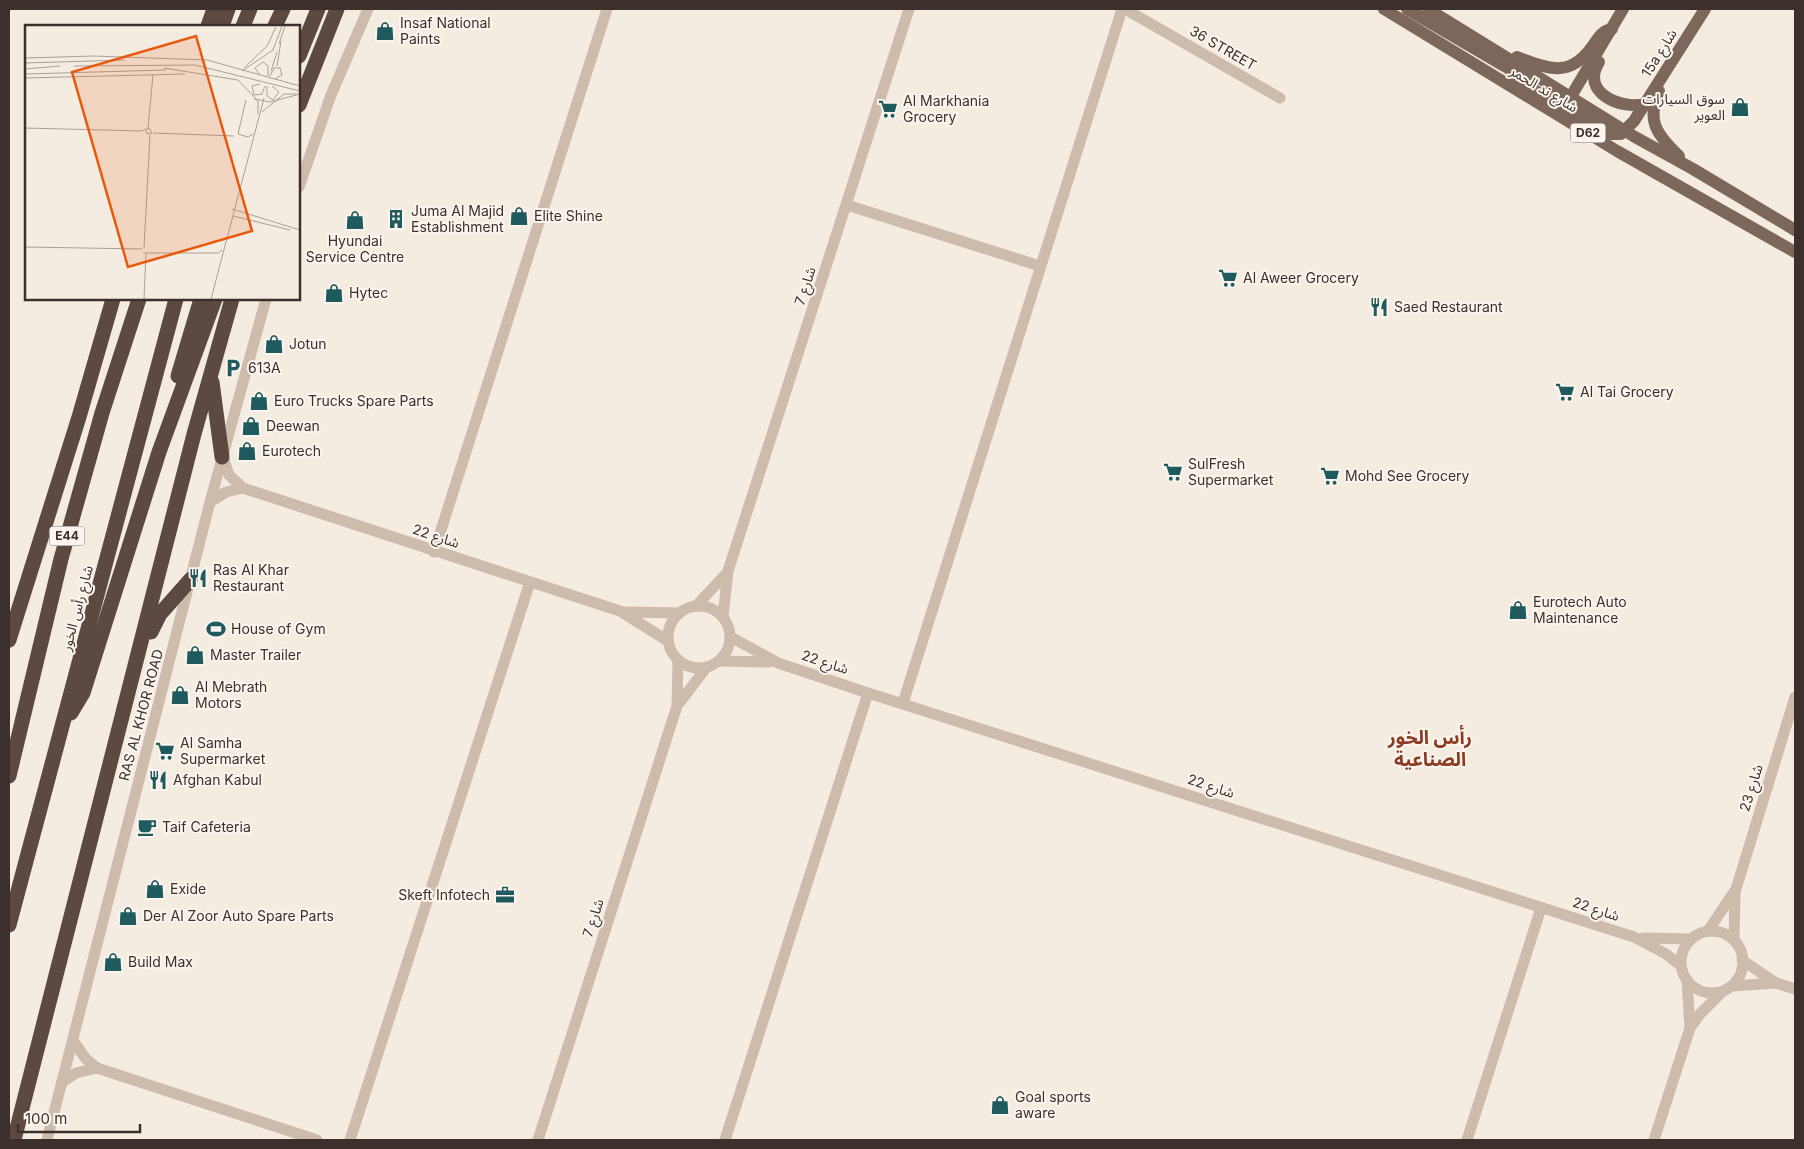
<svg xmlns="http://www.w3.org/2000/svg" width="1804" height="1149" font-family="Inter,'Noto Sans Arabic',sans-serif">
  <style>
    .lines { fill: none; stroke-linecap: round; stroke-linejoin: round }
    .minor { stroke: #cdbbac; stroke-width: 11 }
    .major { stroke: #7d675c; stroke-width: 12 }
    .highway { stroke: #5c4a42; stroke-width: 15 }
    .labels { text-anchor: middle; stroke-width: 4; stroke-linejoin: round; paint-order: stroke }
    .shield { fill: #fbf5ee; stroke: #756b66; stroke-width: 1 }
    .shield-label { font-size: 12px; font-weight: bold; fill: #3b302b }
    .poi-label { font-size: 14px; fill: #3b302b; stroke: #fbf5ee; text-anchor: start }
    .street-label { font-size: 14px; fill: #3b302b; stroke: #fbf5ee }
    .district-label { font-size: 19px; font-weight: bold; fill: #8c3b22; stroke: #fbf5ee }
    .inset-road { fill: none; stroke: #aaa098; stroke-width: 1 }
    .view { fill: #e8590c; fill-opacity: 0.15; stroke: #e8590c; stroke-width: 2.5 }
    .inset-edge { fill: none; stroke: #3b302b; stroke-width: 2.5 }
  </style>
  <rect width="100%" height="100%" fill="#f4ebe1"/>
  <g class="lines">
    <g class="minor">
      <polyline points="1125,9 1280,98"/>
      <polyline points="299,187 331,95 368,9"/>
      <polyline points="847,205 1040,266"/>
      <polyline points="223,457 229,475 243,488 620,611 668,641"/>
      <polyline points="210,502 226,492 243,488"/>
      <polyline points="434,552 607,9"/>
      <circle cx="699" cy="637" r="31"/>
      <polyline points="696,606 726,574"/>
      <polyline points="627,612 679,613"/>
      <polyline points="723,616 728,571 909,9"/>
      <polyline points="731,637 778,663 868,693 1634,937 1666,954 1680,965"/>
      <polyline points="721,661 769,662"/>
      <polyline points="680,702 706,668"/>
      <polyline points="903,703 1122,9"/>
      <polyline points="1708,931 1736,889 1795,697"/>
      <circle cx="1712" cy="962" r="31"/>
      <polyline points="1643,938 1691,939"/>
      <polyline points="1734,940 1735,892"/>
      <polyline points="1742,960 1776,983 1795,989"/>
      <polyline points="1687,981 1690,1028"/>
      <polyline points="1732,986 1776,983"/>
      <polyline points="74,1042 86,1059 97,1068 317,1140"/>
      <polyline points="64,1081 76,1073 97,1068"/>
      <polyline points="47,1140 210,502 266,299"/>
      <polyline points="350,1140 530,582"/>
      <polyline points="538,1140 677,706 678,661"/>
      <polyline points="725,1140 868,693"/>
      <polyline points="1467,1140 1541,908"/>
      <polyline points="1654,1140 1690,1028 1700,1014 1722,992"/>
    </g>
    <g class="major">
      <polyline points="1384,9 1617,151 1795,252"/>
      <polyline points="1407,9 1525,78"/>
      <polyline points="1428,9 1635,137 1693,169 1795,230"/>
      <path d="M 1517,57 C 1551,70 1571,78 1594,44 C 1599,37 1602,31 1612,29"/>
      <path d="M 1599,62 C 1580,92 1620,110 1645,104"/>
      <polyline points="1515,79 1611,134 1621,134 1634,121 1705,9"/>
      <path d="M 1659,91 C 1646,121 1657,135 1679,156"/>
      <polyline points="1567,103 1623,9"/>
    </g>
    <g class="highway">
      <polyline points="208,26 214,9"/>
      <polyline points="222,26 228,9"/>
      <polyline points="243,26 250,9"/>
      <polyline points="275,26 283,9"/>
      <polyline points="299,56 318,9"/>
      <polyline points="299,105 337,9"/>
      <polyline points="178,376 201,299"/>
      <polyline points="212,382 222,457"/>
      <polyline points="151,632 160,614 191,579"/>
      <polyline points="9,640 79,417 113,299"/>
      <polyline points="71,713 83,693 159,452 215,299"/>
      <polyline points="9,776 61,559 102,413 139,299"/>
      <polyline points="9,925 176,299"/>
      <polyline points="14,1140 194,434 232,299"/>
    </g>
  </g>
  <defs>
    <g id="shop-bare" transform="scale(1.5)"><path d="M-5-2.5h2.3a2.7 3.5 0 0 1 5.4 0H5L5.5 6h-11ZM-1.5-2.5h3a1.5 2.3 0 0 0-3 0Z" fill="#1f5a5e" stroke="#fbf5ee" stroke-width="2.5" paint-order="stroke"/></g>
    <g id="supermarket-bare" transform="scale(1.5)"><path d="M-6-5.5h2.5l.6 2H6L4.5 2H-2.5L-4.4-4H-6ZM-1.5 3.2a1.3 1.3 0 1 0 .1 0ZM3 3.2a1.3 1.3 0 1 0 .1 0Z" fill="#1f5a5e" stroke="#fbf5ee" stroke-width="2.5" paint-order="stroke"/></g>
    <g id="building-bare" transform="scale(1.5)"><path d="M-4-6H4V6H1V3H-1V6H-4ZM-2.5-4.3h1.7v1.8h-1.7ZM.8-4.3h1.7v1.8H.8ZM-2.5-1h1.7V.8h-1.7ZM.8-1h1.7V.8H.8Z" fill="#1f5a5e" stroke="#fbf5ee" stroke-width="2.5" paint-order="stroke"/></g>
    <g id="restaurant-bare" transform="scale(1.5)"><path d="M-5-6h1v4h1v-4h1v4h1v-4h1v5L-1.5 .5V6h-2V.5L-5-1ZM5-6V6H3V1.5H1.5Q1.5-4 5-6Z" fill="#1f5a5e" stroke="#fbf5ee" stroke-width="2.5" paint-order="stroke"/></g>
    <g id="parking-bare" transform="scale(1.5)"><path d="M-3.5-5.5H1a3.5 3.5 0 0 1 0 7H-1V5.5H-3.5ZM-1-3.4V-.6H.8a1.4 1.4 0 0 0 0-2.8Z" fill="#1f5a5e" stroke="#fbf5ee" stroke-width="2.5" paint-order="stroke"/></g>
    <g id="stadium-bare" transform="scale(1.5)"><path d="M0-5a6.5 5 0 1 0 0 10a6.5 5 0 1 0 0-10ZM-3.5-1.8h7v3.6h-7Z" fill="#1f5a5e" stroke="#fbf5ee" stroke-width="2.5" paint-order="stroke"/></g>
    <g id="cafe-bare" transform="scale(1.5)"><path d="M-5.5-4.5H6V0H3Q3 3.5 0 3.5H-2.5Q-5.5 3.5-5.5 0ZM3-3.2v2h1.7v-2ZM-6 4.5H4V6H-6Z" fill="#1f5a5e" stroke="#fbf5ee" stroke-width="2.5" paint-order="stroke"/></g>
    <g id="office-bare" transform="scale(1.5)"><path d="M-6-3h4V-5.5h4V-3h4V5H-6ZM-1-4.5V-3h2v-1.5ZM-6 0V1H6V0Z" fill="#1f5a5e" stroke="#fbf5ee" stroke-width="2.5" paint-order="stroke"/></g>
  </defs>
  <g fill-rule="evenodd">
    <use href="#shop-bare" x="385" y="31"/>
    <use href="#shop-bare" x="1740" y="107"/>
    <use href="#supermarket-bare" x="888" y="109"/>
    <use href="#shop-bare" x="519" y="216"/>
    <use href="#building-bare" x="396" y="219"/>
    <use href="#shop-bare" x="355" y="220"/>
    <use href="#supermarket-bare" x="1228" y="278"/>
    <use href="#shop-bare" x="334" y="293"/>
    <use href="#restaurant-bare" x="1379" y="307"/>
    <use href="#shop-bare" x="274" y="344"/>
    <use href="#parking-bare" x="233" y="368"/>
    <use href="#supermarket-bare" x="1565" y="392"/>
    <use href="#shop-bare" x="259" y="401"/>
    <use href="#shop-bare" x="251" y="426"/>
    <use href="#shop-bare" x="247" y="451"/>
    <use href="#supermarket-bare" x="1173" y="472"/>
    <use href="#supermarket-bare" x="1330" y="476"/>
    <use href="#restaurant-bare" x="198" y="578"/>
    <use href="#shop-bare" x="1518" y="610"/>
    <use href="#stadium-bare" x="216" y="629"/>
    <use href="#shop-bare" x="195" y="655"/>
    <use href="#shop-bare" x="180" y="695"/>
    <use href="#supermarket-bare" x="165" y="751"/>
    <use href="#restaurant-bare" x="158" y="780"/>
    <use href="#cafe-bare" x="147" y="827"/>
    <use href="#shop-bare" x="155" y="889"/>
    <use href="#office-bare" x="505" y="895"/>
    <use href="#shop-bare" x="128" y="916"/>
    <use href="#shop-bare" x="113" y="962"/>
    <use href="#shop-bare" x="1000" y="1105"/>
  </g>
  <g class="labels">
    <g class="shield">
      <rect x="1570.5" y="123.5" width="35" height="19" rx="4"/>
      <rect x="49.5" y="526.5" width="35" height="19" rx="4"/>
    </g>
    <g class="shield-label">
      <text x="1588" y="137">D62</text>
      <text x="67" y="540">E44</text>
    </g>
    <g class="poi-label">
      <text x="400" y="28">Insaf National<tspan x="400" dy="16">Paints</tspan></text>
      <text x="1725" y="104" text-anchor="end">سوق السيارات<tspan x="1725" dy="16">العوير</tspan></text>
      <text x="903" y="106">Al Markhania<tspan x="903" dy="16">Grocery</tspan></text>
      <text x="411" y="216">Juma Al Majid<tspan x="411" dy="16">Establishment</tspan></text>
      <text x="534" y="221">Elite Shine</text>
      <text x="355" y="246" text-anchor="middle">Hyundai<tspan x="355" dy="16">Service Centre</tspan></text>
      <text x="1243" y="283">Al Aweer Grocery</text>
      <text x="349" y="298">Hytec</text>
      <text x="1394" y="312">Saed Restaurant</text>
      <text x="289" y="349">Jotun</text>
      <text x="248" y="373">613A</text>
      <text x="1580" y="397">Al Tai Grocery</text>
      <text x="274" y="406">Euro Trucks Spare Parts</text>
      <text x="266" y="431">Deewan</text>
      <text x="262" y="456">Eurotech</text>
      <text x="1188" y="469">SulFresh<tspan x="1188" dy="16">Supermarket</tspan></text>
      <text x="1345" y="481">Mohd See Grocery</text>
      <text x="213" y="575">Ras Al Khar<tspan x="213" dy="16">Restaurant</tspan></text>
      <text x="1533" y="607">Eurotech Auto<tspan x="1533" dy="16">Maintenance</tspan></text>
      <text x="231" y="634">House of Gym</text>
      <text x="210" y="660">Master Trailer</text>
      <text x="195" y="692">Al Mebrath<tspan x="195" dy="16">Motors</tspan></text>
      <text x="180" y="748">Al Samha<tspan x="180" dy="16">Supermarket</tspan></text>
      <text x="173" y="785">Afghan Kabul</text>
      <text x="162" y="832">Taif Cafeteria</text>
      <text x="170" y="894">Exide</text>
      <text x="490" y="900" text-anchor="end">Skeft Infotech</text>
      <text x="143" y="921">Der Al Zoor Auto Spare Parts</text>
      <text x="128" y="967">Build Max</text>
      <text x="1015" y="1102">Goal sports<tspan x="1015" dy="16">aware</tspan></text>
    </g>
    <g class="street-label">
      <text transform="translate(1223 48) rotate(30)" y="5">36 STREET</text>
      <text transform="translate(1659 53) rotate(-58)" y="5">15a شارع</text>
      <text transform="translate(1544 89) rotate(31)" y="5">شارع ند الحمر</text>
      <text transform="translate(805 286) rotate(-72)" y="5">شارع 7</text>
      <text transform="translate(436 536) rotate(18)" y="5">شارع 22</text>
      <text transform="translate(77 608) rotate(-75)" y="5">شارع رأس الخور</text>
      <text transform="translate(825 662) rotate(18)" y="5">شارع 22</text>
      <text transform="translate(141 715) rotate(-75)" y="5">RAS AL KHOR ROAD</text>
      <text transform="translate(1211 786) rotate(18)" y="5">شارع 22</text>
      <text transform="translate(1751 788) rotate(-73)" y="5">شارع 23</text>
      <text transform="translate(1596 909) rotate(18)" y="5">شارع 22</text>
      <text transform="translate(593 918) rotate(-72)" y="5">شارع 7</text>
    </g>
    <g class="district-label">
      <text x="1430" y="744">رأس الخور<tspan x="1430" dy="22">الصناعية</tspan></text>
    </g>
  </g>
  <g transform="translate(25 25)">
    <rect width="275" height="275" fill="#f4ebe1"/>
    <path class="inset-road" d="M 254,19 L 260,1M 0,33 L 69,31 L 182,35 L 275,61M 0,38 L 100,35M 49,41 L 170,40 L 275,66M 252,41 L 256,16M 139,43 L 213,55 L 233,76 L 233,89M 219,43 L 242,21 L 251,2M 0,44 L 35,41M 217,46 L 248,25 L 257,1M 246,46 L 252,27M 0,49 L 141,45M 235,50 L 230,43 L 238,37 L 243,41 L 243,51M 245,51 L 249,43 L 255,43 L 257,50 L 250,54M 0,53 L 160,49M 235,59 L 227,61 L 229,70 L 237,69 L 240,61M 242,61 L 242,71 L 248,75 L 254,67 L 247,61M 229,74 L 245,77 L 275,69M 237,87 L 259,69 L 272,69M 0,103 L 116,106 L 124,103 L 127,108 L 122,109 L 121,105M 123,103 L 128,50M 128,108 L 209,111M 213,109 L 221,75M 213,109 L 223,112 L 228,109M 207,184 L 275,205M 208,191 L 265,205M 1,222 L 117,224M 119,223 L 125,110M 118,228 L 193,228 L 197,225M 119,274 L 121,229M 186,274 L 239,73"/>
    <path class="view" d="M 171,11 L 227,206 L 103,242 L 47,47 Z"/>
    <rect width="275" height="275" class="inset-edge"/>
  </g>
  <rect width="1804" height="1149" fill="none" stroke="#3b302b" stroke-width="20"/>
  <path d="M18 1124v8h122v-8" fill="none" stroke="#3b302b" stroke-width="2.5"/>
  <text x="25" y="1124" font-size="15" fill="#3b302b" stroke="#fbf5ee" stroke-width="4" paint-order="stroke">100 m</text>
</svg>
